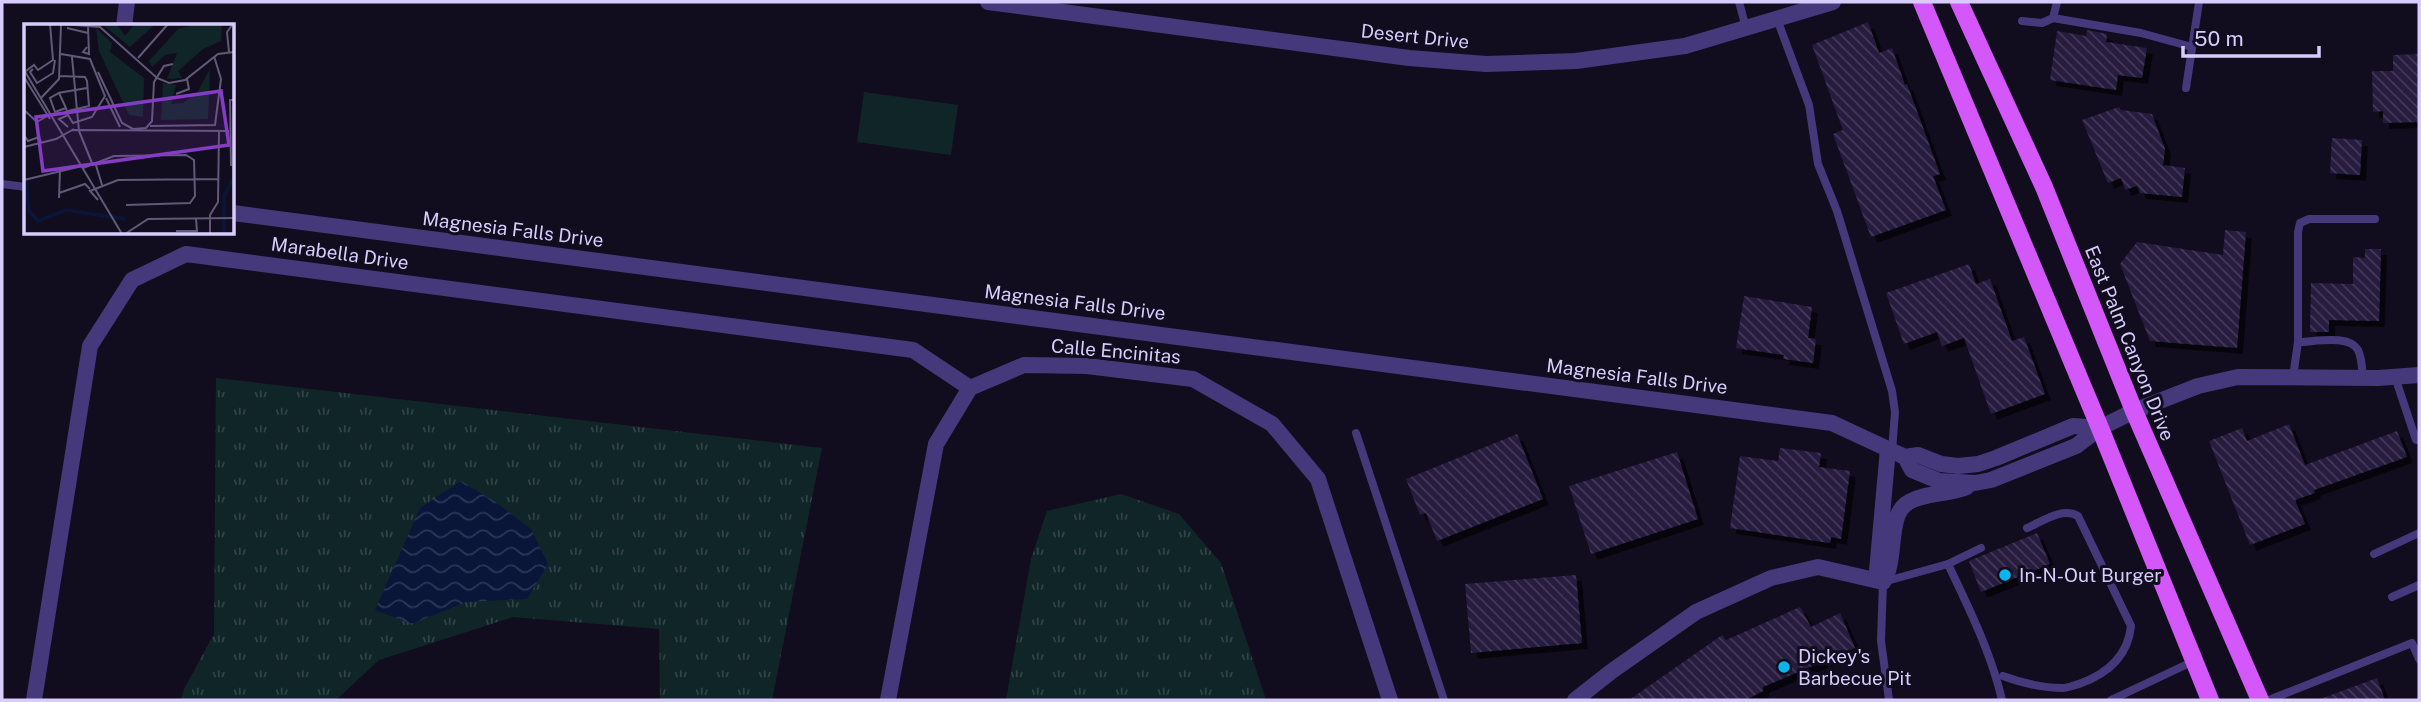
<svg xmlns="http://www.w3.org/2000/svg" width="2421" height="702" font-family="'Public Sans',sans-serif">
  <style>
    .grass { fill: url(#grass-tufts) }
    .garden { fill: #102528 }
    .water { fill: url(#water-waves) }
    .building { fill: url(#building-back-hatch); filter: url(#shadow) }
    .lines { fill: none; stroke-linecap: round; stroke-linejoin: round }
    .lane { stroke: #45397c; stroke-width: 8 }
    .street { stroke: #45397c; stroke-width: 16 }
    .primary { stroke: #d457f9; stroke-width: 18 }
    .poi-dot { fill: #08b5ed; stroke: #120d1e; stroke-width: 2.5 }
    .labels { text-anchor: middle; stroke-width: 6; stroke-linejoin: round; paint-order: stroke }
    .street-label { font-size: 19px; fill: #d8ccfd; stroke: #120d1e }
    .poi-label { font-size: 19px; fill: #d8ccfd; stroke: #120d1e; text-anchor: start }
    .inset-river { fill: none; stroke: #0a153a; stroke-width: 3.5 }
    .inset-road { fill: none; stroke: #615977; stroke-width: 2 }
    .view { fill: #843cc5; fill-opacity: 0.15; stroke: #843cc5; stroke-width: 3.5 }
    .inset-edge { fill: none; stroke: #d8ccfd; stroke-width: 3.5 }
  </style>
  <defs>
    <pattern id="grass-tufts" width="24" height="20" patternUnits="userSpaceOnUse" patternTransform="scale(1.75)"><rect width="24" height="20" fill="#102528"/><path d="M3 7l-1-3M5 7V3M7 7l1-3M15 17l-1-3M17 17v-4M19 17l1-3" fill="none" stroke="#324348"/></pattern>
    <pattern id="water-waves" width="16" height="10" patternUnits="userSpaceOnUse" patternTransform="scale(1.75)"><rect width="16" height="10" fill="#0a153a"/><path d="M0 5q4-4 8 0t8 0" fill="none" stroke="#2d3657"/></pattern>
    <pattern id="building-back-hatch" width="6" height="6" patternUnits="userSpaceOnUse" patternTransform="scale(1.75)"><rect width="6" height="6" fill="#261a3e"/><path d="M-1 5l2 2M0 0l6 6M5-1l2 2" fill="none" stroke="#453a5b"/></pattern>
    <filter id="shadow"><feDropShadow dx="6" dy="6" stdDeviation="0" flood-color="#0009"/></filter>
  </defs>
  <rect width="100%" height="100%" fill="#120d1e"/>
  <g class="grass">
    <polygon points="216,378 822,448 772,700 659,700 660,697 659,629 513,617 379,660 336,700 181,700 184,689 214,634"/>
    <polygon points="1121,494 1179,514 1221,563 1266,700 1006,700 1031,559 1047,511"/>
  </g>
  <polygon class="garden" points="864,92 958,105 951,155 857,142"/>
  <polygon class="water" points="461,481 497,503 531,529 548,564 527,599 466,602 411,624 375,610 420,508"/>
  <g class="building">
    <polygon points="1868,22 1879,53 1892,48 1905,85 1907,84 1940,174 1933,176 1946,210 1871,237 1833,134 1843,130 1812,45"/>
    <polygon points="2087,30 2107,34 2106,42 2147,48 2142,78 2118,75 2116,90 2050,80 2057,31 2086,36"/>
    <polygon points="2419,54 2419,122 2383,123 2383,111 2373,112 2372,71 2393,71 2393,55"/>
    <polygon points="2119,107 2121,110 2152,114 2165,149 2163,165 2185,168 2182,197 2140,193 2137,186 2125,190 2121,178 2108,183 2082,120"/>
    <polygon points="2332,138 2362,140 2360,175 2330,173"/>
    <polygon points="2225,230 2246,232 2237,348 2150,341 2120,264 2137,242 2223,255"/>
    <polygon points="2365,249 2381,249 2379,321 2329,320 2329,332 2310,332 2311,283 2353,284 2353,257 2365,258"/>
    <polygon points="1969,264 1976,284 1990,279 2012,341 2024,337 2045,394 1991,414 1964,338 1942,346 1937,332 1904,344 1886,293"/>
    <polygon points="1744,296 1812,307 1808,338 1816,339 1813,363 1783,359 1784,355 1736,348"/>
    <polygon points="2289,424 2305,465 2397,431 2407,457 2314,490 2315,493 2295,500 2305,524 2250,545 2209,441 2242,428 2247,441"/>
    <polygon points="1517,434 1543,499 1437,541 1426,513 1420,515 1406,479"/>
    <polygon points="1780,448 1821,453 1819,467 1850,471 1841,539 1831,537 1830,543 1730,528 1740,456 1778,461"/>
    <polygon points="1677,452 1698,519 1591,554 1569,486"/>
    <polygon points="2037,533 2050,564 1981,592 1969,561"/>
    <polygon points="1576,575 1582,643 1471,653 1465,584"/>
    <polygon points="1800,607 1811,627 1840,613 1855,648 1763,687 1763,691 1746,700 1629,700 1722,635 1726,640"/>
    <polygon points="2377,678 2385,700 2321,700 2320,699"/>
  </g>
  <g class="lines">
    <g class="lane">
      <polyline points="1739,2 1746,28"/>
      <polyline points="2053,18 2141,33 2192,47"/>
      <polyline points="1777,19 1809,105 1818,164 1837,211 1892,391 1895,412 1892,451"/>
      <polyline points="2022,21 2042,23 2053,18 2057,2"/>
      <polyline points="2186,88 2199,2"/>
      <polyline points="2,184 26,187"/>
      <path d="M 2298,342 C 2314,342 2349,334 2358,350 C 2362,358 2362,369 2363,378"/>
      <polyline points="2293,377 2298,342 2298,232 2300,223 2309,219 2375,219"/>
      <polyline points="2395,377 2416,440 2419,440"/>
      <polyline points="1356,433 1444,700"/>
      <polyline points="2374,554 2419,533"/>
      <polyline points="1948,564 1981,548"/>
      <polyline points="2392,597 2419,585"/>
      <path d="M 2003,676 C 2022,683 2042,688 2063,688 C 2068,688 2074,685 2079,684 C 2107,674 2128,656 2131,626 L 2078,516 C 2062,507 2043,521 2027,528"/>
      <path d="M 1889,700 L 1881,641 L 1883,582 L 1948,564 C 1969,609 1991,652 2002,700"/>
      <polyline points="2111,700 2194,661"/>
      <polyline points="2269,700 2412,643 2419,659"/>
    </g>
    <g class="street">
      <polyline points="988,2 1409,58 1486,64 1576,61 1685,46 1833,2"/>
      <polyline points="124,26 127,2"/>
      <polyline points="233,213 1832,423 1905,457 1918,455 1941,464 1958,466 1978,464 1996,458 2073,426 2100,428"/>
      <polyline points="1905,457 1912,470 1939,481 1975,483 1991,480 2076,446 2100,428 2134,411 2198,386 2238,377 2378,378 2419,375"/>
      <path d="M 1883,582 C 1898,559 1886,514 1909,502 C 1926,492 1949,495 1967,487"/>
      <polyline points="1883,582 1877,571 1888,449"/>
      <polyline points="34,700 90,346 132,280 186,254 913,350 970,388"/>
      <polyline points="888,700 936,444 970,388 1024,365 1087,366 1193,379 1272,424 1318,479 1390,700"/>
      <polyline points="1575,700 1612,671 1696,612 1771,578 1818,567 1883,582"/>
    </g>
    <g class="primary">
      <polyline points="1922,2 2100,428 2210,700"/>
      <polyline points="1959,2 2044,187 2134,411 2260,700"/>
    </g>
  </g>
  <g class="poi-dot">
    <circle cx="2005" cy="575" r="7"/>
    <circle cx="1784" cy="667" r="7"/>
  </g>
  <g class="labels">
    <g class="street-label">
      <text transform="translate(1415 36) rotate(6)" y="7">Desert Drive</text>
      <text transform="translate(513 229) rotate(7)" y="7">Magnesia Falls Drive</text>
      <text transform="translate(340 253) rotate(8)" y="7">Marabella Drive</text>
      <text transform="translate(1075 302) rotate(7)" y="7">Magnesia Falls Drive</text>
      <text transform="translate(2130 343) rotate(68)" y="7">East Palm Canyon Drive</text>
      <text transform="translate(1116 351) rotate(5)" y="7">Calle Encinitas</text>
      <text transform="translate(1637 376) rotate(7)" y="7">Magnesia Falls Drive</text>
    </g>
    <g class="poi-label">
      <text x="2019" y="582">In-N-Out Burger</text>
      <text x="1798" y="663">Dickey's<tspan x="1798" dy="22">Barbecue Pit</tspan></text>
    </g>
  </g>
  <g transform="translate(24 24)">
    <rect width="210" height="210" fill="#120d1e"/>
    <path d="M 78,0 L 93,0 L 101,12 L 111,0 L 131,0 L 106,23 ZM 173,0 L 198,0 L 197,17 L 179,25 L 154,47 L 158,54 L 143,55 L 153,29 L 141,31 L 128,43 L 125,37 L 154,5 ZM 72,4 L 88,19 L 86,28 L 120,54 L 119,93 L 105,91 L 75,27 ZM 186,45 L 184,95 L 137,96 L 139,59 L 152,61 L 147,80 L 159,79 L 173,69 Z" fill="#102528"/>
    <path class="inset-river" d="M 2,157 L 5,187 L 14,197 L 42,186 L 102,195M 200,210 L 200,172 L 210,153"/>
    <path class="inset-road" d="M 37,0 L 76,3 L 133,54 L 145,59 L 161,56 L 194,30 L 210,28M 43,4 L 64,9M 63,23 L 59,28 L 65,30 L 64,2M 205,28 L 203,8 L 209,0M 37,30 L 66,35 L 81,72 L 68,93 L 49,99 L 44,91 L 42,84 L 35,69 L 26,74 L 31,88 L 42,84M 48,33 L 55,107M 114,34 L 144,0M 9,45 L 6,48 L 13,59 L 29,49 L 31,36M 0,46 L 98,210M 2,47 L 10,41 L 14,46 L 29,36 L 26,0M 74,48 L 98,99 L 109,105 L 122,104 L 128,97 L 130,58 L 140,42 L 149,40M 36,52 L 61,53 L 63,57 L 65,82 L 44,87M 0,53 L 26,95M 34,69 L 63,64M 152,70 L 165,65 L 163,55M 17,74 L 35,55 L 37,0M 82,74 L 96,103M 0,86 L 13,98 L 23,92M 126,102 L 191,101 L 197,55 L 190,32M 44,103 L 35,95 L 44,91M 48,106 L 205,107M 55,107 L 68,139M 0,111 L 4,117 L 15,113 L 17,118M 0,123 L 32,115 L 50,105M 71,138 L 78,161M 207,142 L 206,76 L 210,76M 59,144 L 90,132 L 162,131 L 170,136 L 171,172 L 166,179 L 102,181M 0,156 L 58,142M 35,169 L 61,160 L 66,165M 35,174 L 36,146M 74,176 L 66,167 L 94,156 L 195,155M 152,207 L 173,207 L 172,195M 101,210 L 124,195 L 210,194M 186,210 L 186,191 L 194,178 L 195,107"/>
    <path class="view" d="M 197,67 L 205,121 L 19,147 L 12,93 Z"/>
    <rect width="210" height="210" class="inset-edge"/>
  </g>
  <rect width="2421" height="702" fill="none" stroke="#d8ccfd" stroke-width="7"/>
  <path d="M2183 46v10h136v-10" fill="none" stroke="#d8ccfd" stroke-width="3.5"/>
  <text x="2194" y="46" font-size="21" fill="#d8ccfd" stroke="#120d1e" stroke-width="5" paint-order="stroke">50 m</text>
</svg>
